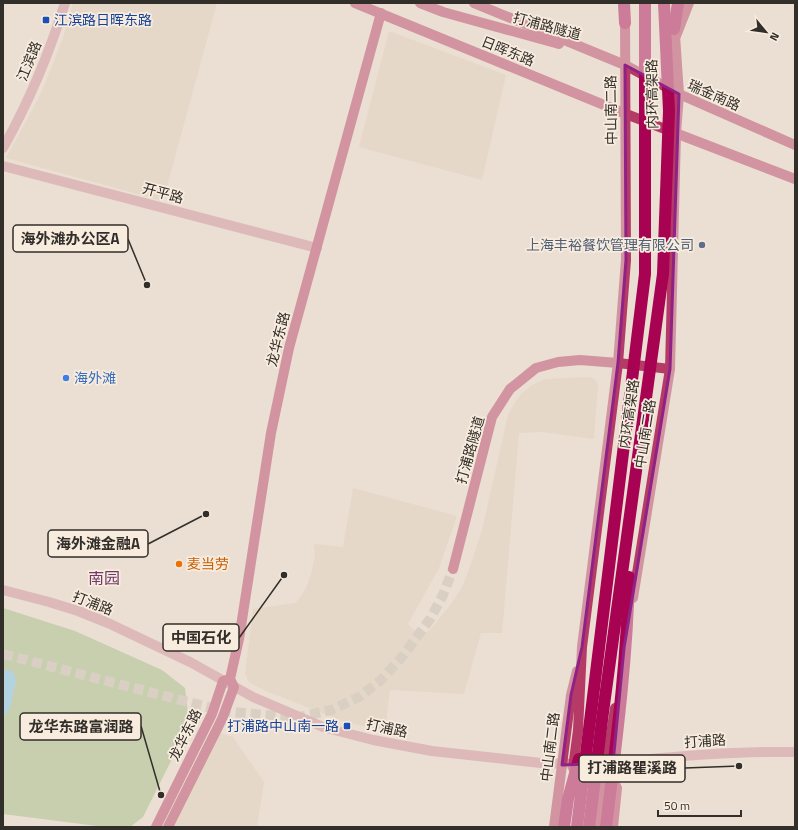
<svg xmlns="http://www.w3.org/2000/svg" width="798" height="830" font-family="'Titillium Web','Noto Sans SC',sans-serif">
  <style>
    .built { fill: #e2d1be }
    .green { fill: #9ebc83 }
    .water { fill: #74c6f4 }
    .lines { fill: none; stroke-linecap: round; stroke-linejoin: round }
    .major-tunnel { stroke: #c5bcb0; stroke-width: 10; stroke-dasharray: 10 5; stroke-linecap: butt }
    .minor { stroke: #d08c9d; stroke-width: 10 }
    .major { stroke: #b53b66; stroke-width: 10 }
    .highway { stroke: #a80352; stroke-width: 12 }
    .highway-bridge { stroke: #a80352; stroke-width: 12 }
    .marked { fill: none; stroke: #8f2285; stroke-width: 3; stroke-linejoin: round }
    .transit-dot { fill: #1a4fb4; stroke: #f8ecdf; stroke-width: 1.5 }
    .service-dot { fill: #5c6f8a; stroke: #f8ecdf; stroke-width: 1.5 }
    .shop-dot { fill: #3f7fe0; stroke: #f8ecdf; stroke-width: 1.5 }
    .food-dot { fill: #e8710a; stroke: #f8ecdf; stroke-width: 1.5 }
    .labels { text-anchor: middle; stroke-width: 3.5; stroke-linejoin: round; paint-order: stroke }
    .transit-label { font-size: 14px; fill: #164399; stroke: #f8ecdf; text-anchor: start }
    .street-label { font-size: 14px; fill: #322e29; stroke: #f8ecdf }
    .service-label { font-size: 14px; fill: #4e5e75; stroke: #f8ecdf; text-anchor: end }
    .shop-label { font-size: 14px; fill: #366cbe; stroke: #f8ecdf; text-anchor: start }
    .food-label { font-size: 14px; fill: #c56008; stroke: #f8ecdf; text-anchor: start }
    .quarter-label { font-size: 16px; fill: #703a69; stroke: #f8ecdf }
    .leader { fill: none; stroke: #322e29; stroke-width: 1.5 }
    .callout-dot { fill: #322e29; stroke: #f8ecdf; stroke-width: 1.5 }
    .callout { fill: #f8ecdf; stroke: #322e29; stroke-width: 1.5 }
    .callout-label { font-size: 15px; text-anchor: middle; font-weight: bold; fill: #322e29 }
  </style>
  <rect width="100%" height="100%" fill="#eadfd2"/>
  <g class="built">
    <polygon points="73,3 217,3 163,201 6,158 38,99 46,81 63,38"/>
    <polygon points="389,31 506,75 482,180 359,147"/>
    <polygon points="590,377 595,379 598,384 594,439 542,432 519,433 502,633 481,633 464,694 390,690 385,729 367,727 342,721 266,691 249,682 245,674 253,609 295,603 300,598 306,588 312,571 315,555 314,544 343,547 353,488 457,516 439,568 408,624 413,629 422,633 429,631 452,603 463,585 472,561 482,530 508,415 514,404 521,394 532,385 545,379"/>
    <polygon points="220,733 233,737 264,782 257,827 174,827"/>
  </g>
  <polygon class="green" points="3,608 75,631 162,670 185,688 188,714 183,737 143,817 130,827 105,827 3,814"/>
  <polygon class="water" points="3,670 13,671 16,681 10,708 3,718"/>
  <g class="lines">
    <polyline class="major-tunnel" points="3,654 223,711 263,715 300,717 331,710 359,697 381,680 402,657 430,619 443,595 453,569"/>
    <g class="minor">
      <path d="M 3,148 C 29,102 49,54 65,3"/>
      <polyline points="3,166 317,248"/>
      <polyline points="3,590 49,602 78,611 108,623 190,662 253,697 323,727 373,740 432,751 541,763 582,764"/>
      <path d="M 606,763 C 669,757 732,751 795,752"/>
    </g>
    <g class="major">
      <polyline points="355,3 626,114 795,179"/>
      <polyline points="420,3 443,12 559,44"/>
      <polyline points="474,3 625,65 679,94 795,145"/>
      <polyline points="676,36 689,3"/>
      <polyline points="453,569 492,417 510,389 536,368 558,362 580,360 618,363 670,369"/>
      <polyline points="633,598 670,369 676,133 679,94 674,21"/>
      <polyline points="573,768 578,730 582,647 618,363 626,260 625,15"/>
      <polyline points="611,776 617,788 613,827"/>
      <polyline points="156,827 212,714 223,681 230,679"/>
      <polyline points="168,827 222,719 234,687 230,679 239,639 271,433 289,348 381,13"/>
      <polyline points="554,827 571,695 577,671"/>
      <polyline points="597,827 615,708"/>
    </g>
    <g class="highway">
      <polyline points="624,3 625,23"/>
      <polyline points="674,29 678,3"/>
    </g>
    <g class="highway-bridge">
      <polyline points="564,827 568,799 579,759"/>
      <polyline points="577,827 645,274 645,3"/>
      <polyline points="589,827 603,712 663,274 669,111 664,3"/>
      <path d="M 606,827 C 616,744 627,661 629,577"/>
    </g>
  </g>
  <path d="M0 0H798V830H0ZM 625,65 L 679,94 L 670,369 L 624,648 L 613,763 L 562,765 L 571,695 L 582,647 L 618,363 L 626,260 Z" fill="#eadfd2" fill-opacity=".55" fill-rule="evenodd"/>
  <path class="marked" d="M 625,65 L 679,94 L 670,369 L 624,648 L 613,763 L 562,765 L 571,695 L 582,647 L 618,363 L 626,260 Z"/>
  <g class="transit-dot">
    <rect x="42" y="16" width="8" height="8" rx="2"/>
    <rect x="343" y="722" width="8" height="8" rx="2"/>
  </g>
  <circle class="service-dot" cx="702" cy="245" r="4"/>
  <circle class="shop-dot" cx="66" cy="378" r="4"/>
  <circle class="food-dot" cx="179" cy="564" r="4"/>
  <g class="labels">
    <g class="transit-label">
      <text x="54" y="25">江滨路日晖东路</text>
      <text x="339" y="731" text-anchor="end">打浦路中山南一路</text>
    </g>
    <g class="street-label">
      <text transform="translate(547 26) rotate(15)" y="5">打浦路隧道</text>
      <text transform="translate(508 51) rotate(22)" y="5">日晖东路</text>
      <text transform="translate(29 61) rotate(-68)" y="5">江滨路</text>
      <text transform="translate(652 94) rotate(-91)" y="5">内环高架路</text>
      <text transform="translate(714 95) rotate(24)" y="5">瑞金南路</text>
      <text transform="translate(611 110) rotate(-91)" y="5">中山南二路</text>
      <text transform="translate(163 193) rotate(15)" y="5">开平路</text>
      <text transform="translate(278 339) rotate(-76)" y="5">龙华东路</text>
      <text transform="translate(629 414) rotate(-82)" y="5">内环高架路</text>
      <text transform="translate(645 434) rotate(-81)" y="5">中山南二路</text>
      <text transform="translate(470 450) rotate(-74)" y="5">打浦路隧道</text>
      <text transform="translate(93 603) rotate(21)" y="5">打浦路</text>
      <text transform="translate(387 728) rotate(12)" y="5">打浦路</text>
      <text transform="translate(185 735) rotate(-64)" y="5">龙华东路</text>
      <text transform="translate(705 741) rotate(-4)" y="5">打浦路</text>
      <text transform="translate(550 747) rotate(-83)" y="5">中山南二路</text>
    </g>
    <g class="service-label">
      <text x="694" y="250">上海丰裕餐饮管理有限公司</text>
    </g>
    <g class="shop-label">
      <text x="74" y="383">海外滩</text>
    </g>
    <g class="food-label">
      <text x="187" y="569">麦当劳</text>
    </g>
    <g class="quarter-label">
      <text x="104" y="584">南园</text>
    </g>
  </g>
  <path class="leader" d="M147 285L128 239M206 514L148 544M284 575L239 638M161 795L141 726M739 766L685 768"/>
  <g class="callout-dot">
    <circle cx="147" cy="285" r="4"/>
    <circle cx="206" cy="514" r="4"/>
    <circle cx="284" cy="575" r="4"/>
    <circle cx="161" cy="795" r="4"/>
    <circle cx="739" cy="766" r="4"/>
  </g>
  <g class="callout">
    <rect x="13" y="225" width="115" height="27" rx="4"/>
    <rect x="48" y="530" width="100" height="27" rx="4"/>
    <rect x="163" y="624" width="76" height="27" rx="4"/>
    <rect x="20" y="713" width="121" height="27" rx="4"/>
    <rect x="579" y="755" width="106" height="27" rx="4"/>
  </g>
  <g class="callout-label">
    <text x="70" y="244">海外滩办公区A</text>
    <text x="98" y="549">海外滩金融A</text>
    <text x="201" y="643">中国石化</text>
    <text x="81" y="732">龙华东路富润路</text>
    <text x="632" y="773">打浦路瞿溪路</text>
  </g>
  <rect width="798" height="830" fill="none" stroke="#322e29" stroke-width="8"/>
  <g transform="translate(766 32) rotate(119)" stroke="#f8ecdf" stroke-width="3" paint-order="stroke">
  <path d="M0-3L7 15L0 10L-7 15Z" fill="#322e29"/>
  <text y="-6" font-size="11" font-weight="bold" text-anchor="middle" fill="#322e29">N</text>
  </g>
  <path d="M658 810v6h83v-6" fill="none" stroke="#322e29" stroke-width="2"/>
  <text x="664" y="810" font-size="12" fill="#322e29" stroke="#f8ecdf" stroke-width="3" paint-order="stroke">50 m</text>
</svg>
